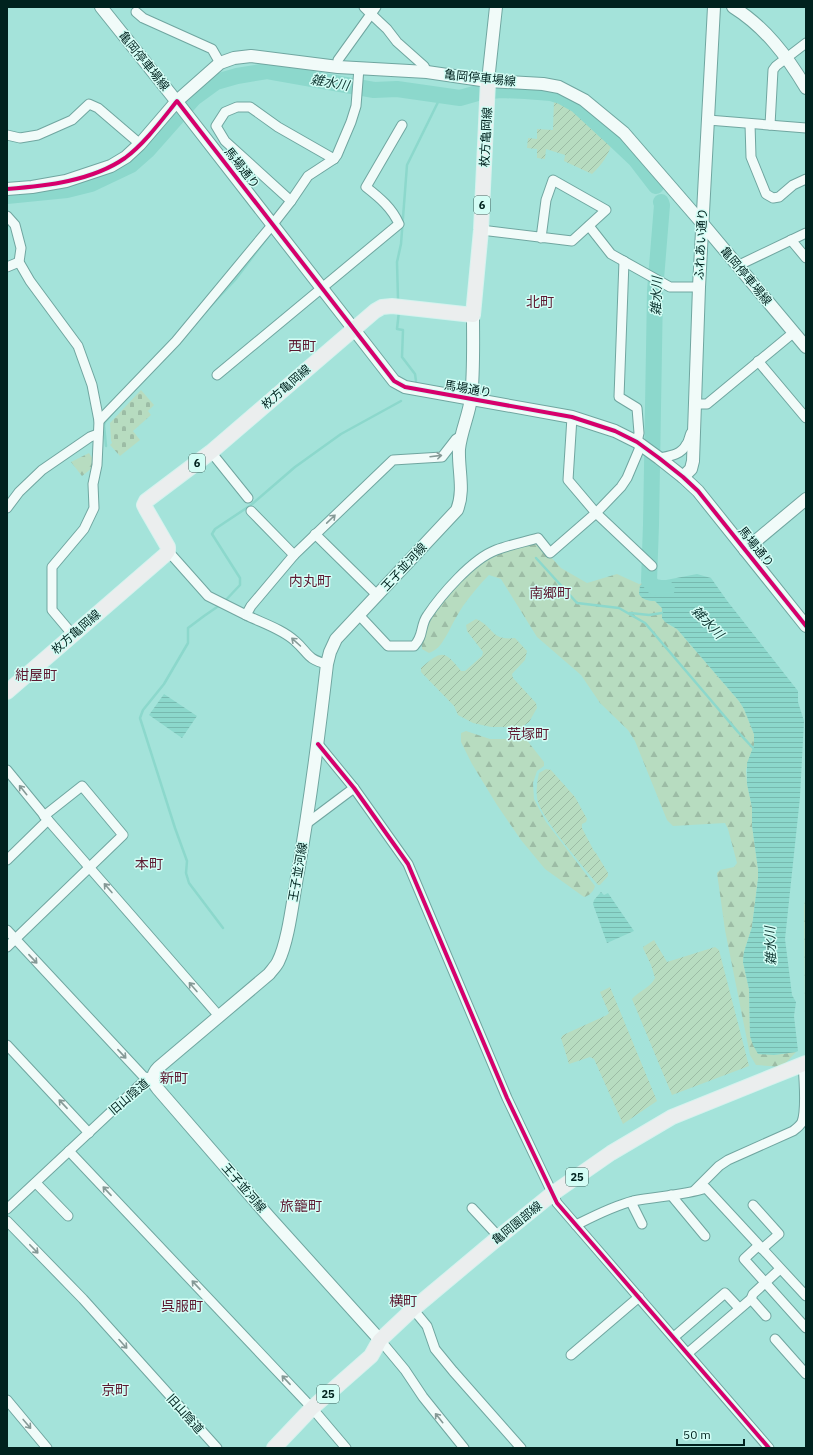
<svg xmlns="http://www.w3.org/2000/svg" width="813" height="1455" font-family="'IBM Plex Sans','Noto Sans JP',sans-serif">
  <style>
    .forest { fill: url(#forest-firs) }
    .cemetery { fill: url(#cemetery-stones) }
    .park { fill: url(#park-crowns) }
    .garden { fill: url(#garden-furrows) }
    .water { fill: url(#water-rules) }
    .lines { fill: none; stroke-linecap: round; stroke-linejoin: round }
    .stream { stroke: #8cd8cc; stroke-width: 2.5 }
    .river { stroke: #8cd8cc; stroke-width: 16 }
    .street-casing { stroke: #70a6a0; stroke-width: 11 }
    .secondary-casing { stroke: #70a6a0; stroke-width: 14 }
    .primary-casing { stroke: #d6f2ee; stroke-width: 16 }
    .street { stroke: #f1fbf9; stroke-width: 9 }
    .secondary { stroke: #f1fbf9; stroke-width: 12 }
    .primary { stroke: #ebeeee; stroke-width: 14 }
    .cycleway-casing { stroke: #d3fdf5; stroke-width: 6 }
    .cycleway { stroke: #d6006c; stroke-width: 4 }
    .oneway { stroke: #859996 }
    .labels { text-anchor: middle; stroke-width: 3; stroke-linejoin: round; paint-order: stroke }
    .shield { fill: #d3fdf5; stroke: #3f645e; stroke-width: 1 }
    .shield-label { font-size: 11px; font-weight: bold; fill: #00221e }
    .street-label { font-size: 12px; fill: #00221e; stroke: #d3fdf5 }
    .water-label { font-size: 13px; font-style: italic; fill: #103833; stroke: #d3fdf5 }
    .quarter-label { font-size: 14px; fill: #5e1a31; stroke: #d3fdf5 }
  </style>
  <defs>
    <pattern id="forest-firs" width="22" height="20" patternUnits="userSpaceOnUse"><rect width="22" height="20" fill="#b7dcc0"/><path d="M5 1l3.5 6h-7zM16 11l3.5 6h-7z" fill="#9cbca5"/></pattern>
    <pattern id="cemetery-stones" width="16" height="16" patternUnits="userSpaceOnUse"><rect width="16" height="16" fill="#b7dcc0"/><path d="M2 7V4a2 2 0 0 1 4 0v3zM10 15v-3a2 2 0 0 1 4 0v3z" fill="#9cbca5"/></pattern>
    <pattern id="park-crowns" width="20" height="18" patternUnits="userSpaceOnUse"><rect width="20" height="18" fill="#b7dcc0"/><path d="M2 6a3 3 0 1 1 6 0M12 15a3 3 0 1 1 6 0" fill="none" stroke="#9cbca5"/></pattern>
    <pattern id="garden-furrows" width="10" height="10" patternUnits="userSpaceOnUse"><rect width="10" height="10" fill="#b7dcc0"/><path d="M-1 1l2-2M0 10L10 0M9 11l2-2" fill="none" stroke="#9cbca5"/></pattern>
    <pattern id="water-rules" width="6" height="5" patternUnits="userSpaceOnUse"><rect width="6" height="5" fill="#8cd8cc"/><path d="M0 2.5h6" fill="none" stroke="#77b9af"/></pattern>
  </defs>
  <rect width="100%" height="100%" fill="#a4e3da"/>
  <g class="forest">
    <polygon points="89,453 93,459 92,468 82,476 71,462"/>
    <path d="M 537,542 L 561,568 L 587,583 L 617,574 L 639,584 L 643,583 L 640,586 L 639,594 L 650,601 L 655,601 L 662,608 L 662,618 L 668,624 L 677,629 L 739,701 L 744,709 L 754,734 L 754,745 L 746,770 L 747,784 L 752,807 L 752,825 L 758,869 L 758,879 L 752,927 L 744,952 L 743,962 L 749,989 L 750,1036 L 774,1055 L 796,1052 L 782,1067 L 756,1065 L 750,1055 L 725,930 L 717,873 L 720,870 L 734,867 L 737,863 L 728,829 L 725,823 L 673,826 L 667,820 L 635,741 L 628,730 L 600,703 L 581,675 L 537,637 L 501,579 L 489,575 C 480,584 471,595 463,606 C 458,614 453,622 449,631 C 443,641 440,649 429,653 L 422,649 C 418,622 464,571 487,559 C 502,551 520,547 537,542 Z"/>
    <path d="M 466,731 L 490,739 L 526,739 L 544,762 L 544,766 L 537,771 L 533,783 L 534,799 L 546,822 L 595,886 C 594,891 589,896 584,897 L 545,869 L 521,840 L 497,805 L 472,764 L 461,742 L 461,733 Z"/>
  </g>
  <polygon class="cemetery" points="141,390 154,405 148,411 151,415 133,431 140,440 120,456 110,445 112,443 111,440 110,423"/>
  <polygon class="park" points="806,888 806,1028 805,1028 804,909"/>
  <g class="garden">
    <path d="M 554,99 C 575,101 597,127 613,141 C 608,155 603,164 592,174 L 564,161 L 565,155 L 546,149 L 545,159 L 537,158 L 537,149 L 527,148 L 528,138 L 537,139 L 537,129 L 553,130 Z"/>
    <path d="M 476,619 C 494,626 490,641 515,638 L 527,651 L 525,660 L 512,674 L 513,678 L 536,703 L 537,708 L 529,722 L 522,727 L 491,727 L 473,723 L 458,715 L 454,706 L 421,672 L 421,668 C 442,650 444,650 461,671 L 465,671 L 482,656 L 483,652 L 467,631 L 466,625 Z"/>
    <path d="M 546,769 L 551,770 L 575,797 L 587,819 L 586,822 L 582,824 L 582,828 L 594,851 L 596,853 L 608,873 L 608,876 L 600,885 L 598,885 C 584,867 540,818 537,798 C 536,790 537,782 539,773 Z"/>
    <path d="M 654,940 L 667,962 L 715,947 L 719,950 L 749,1066 L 672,1095 L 632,999 C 640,990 649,989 655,978 L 651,965 L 643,948 L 643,947 Z"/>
    <polygon points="610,987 657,1101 623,1124 594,1059 590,1057 569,1064 561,1038 563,1035 607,1015 609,1013 600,992"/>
  </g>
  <g class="water">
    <path d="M 697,574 L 711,578 L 728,602 L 798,691 L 798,702 L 804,721 L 800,797 L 785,939 L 792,995 L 796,1002 L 794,1016 L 798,1051 L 796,1052 L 774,1055 L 758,1054 L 753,1045 L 750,1036 L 749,989 L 743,962 L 744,952 L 752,927 L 758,879 L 758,869 L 752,825 L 752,807 L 747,784 L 747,763 L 754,745 L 754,734 L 744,709 L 739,701 L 677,629 L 665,622 L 662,618 L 662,608 L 655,601 C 649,601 642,600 639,594 L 640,586 L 647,581 L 666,580 Z"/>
    <polygon points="164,694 197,716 182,738 149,715"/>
    <polygon points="601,892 604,895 608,893 634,931 607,943 593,904 594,900"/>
  </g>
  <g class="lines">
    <g class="stream">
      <polyline points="398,299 397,262 401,244 407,165 442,94"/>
      <polyline points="206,311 235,280 267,238"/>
      <polyline points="399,311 397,329 403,330 402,357 415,374 416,381"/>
      <polyline points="106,446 104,425 105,422 116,409"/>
      <polyline points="536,558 577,603 619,608 645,623 738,732 753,748"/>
      <polyline points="224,602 240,585 240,578 212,534 215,529 251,505 295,467 341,434 401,401"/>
      <polyline points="220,605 204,616 188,628 188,643 164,684 143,710 140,718 175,828 187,861 186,873 189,883 223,928"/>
      <polyline points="630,613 649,615 662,613"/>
    </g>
    <g class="river">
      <polyline points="7,196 67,190 91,184 131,165 148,150 194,98 216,82 237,76 267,71 374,90 397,89 460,98 481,92 501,90 525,91 551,93 561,96 577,105 615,140 636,160 656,186"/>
      <polyline points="661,202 662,205 655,291 651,525 649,581 654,587 667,589"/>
    </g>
    <g class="street-casing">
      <g id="street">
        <polyline points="376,7 371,14 387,29 397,42 424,66 427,72"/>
        <polyline points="136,12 143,18 212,49 220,63"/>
        <polyline points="338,67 338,60 371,14 364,7"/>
        <polyline points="708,120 806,128"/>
        <polyline points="750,124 751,157 766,194 773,198 779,197 793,185 806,179"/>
        <polyline points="770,125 773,70 776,66 806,43"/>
        <polyline points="7,135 20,138 38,135 72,120 89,104 98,108 140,144"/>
        <polyline points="291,201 225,141 216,126 225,112 237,107 250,107 278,127 334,159"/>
        <polyline points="7,216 15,225 21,248 19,262 30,281 78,346 92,385 99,421 97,465 93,484 94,508 84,529 52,567 52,610 73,635"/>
        <polyline points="589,226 611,254 670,287 699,287"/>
        <polyline points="481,230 572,241 606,210 553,180 546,200 541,238"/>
        <polyline points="791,240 806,258"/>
        <polyline points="624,261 619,397 637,408 639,433 637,442"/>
        <polyline points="737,266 806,233"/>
        <polyline points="7,267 19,262"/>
        <polyline points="758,361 806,418"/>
        <path d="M 217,375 L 399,224 C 392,208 380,198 366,187 L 402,125"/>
        <polyline points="695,404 707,404 793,333"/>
        <polyline points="572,417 568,480 596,513 652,566"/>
        <polyline points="99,421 176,341 273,224 291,201 308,176 334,159 337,155 351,122 356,106 359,68"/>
        <polyline points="211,452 248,498"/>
        <path d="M 659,458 C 669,456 681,455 686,445 C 689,442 689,437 691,433"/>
        <polyline points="7,508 19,492 42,470 90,437 98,434"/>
        <polyline points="251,511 294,555"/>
        <polyline points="315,534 377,595"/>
        <polyline points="168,551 208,596 246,615"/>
        <path d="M 359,615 L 388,646 L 414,646 C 424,636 420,626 427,616 C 441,595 472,559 496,550 C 509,545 524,542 538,538 L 550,553 L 596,513 L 621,487 L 627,478 L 641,445"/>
        <path d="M 327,664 C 306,659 309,653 295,641 C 282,629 262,623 246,615 L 251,606 L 294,555 L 393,460 L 442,457 L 456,439 L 461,436"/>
        <polyline points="318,744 354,788 408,864 507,1098 557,1203 769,1448"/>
        <polyline points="7,770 48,820 219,1016"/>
        <polyline points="306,824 354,788"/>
        <polyline points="7,860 48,820"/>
        <polyline points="7,930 144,1077 152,1078"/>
        <polyline points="7,947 123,835 82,786 44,816"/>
        <polyline points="7,1045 89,1133"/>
        <polyline points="69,1151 312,1408 346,1448"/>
        <polyline points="36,1183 68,1216"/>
        <path d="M 695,1190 L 719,1166 L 728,1160 L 793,1131 C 797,1128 800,1126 802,1122 C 806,1111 804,1077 803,1064"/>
        <polyline points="671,1195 705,1236"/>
        <polyline points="631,1202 642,1224"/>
        <polyline points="753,1205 779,1234 762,1249"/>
        <polyline points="472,1208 499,1237"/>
        <polyline points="7,1209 144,1081 152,1078"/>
        <polyline points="7,1221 83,1299 217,1448"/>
        <path d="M 576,1225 C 594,1216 613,1206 633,1201 C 657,1196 682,1196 706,1188 L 806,1296"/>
        <polyline points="758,1246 744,1259 806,1328"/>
        <polyline points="751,1299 766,1316"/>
        <polyline points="413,1309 427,1326 435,1349 453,1371 521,1448"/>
        <polyline points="674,1337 725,1293 739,1308"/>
        <polyline points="775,1339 806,1374"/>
        <polyline points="380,1340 405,1370 423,1397 464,1448"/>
        <polyline points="688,1353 751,1299 753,1294 780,1269"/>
        <polyline points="571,1355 639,1297"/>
        <polyline points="7,1400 47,1448"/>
      </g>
    </g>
    <g class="secondary-casing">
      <g id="secondary">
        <polyline points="101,7 181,107 394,381 405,387 572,417 615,431 637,442 659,458 683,477 698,491 806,626"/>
        <path d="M 733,7 C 765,27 787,56 806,88"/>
        <polyline points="488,81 496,7"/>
        <polyline points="7,189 32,187 66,181 111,166 126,157 140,144 177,101 220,63 234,58 251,56 338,67 427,72 488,81 543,84 559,87 584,100 624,133 702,223 806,347"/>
        <polyline points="683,477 691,469 693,461 699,287 714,7"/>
        <polyline points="745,550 806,499"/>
        <path d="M 380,1340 L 269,1217 L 158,1089 C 151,1081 151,1075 159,1067 L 269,974 C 272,970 276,966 278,962 C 289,940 293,897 298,872 C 310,803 319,734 327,664 L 330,652 L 336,639 L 457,510 C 465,490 458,470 459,449 C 461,431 469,415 471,398 C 474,371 473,342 473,315"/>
      </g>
    </g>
    <g class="primary-casing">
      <g id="primary">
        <polyline points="7,692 165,555 168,551 168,547 146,509 144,505 146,501 211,452 375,311 382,307 392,306 473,315 481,230 488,81"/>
        <polyline points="274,1448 312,1408 371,1356 380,1340 413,1309 499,1237 552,1194 611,1153 672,1117 806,1063"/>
      </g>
    </g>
    <use href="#street" class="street"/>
    <use href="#secondary" class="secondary"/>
    <use href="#primary" class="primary"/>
    <g class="cycleway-casing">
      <g id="cycleway">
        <path d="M 7,189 C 46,186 92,181 125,158 C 145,143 161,121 177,101 L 394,381 L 405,387 L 572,417 L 615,431 L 637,442 L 659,458 L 683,477 L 698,491 L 806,626"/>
        <polyline points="318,744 354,788 408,864 507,1098 557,1203 769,1448"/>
      </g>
    </g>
    <use href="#cycleway" class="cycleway"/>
  </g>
  <defs><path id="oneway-shaft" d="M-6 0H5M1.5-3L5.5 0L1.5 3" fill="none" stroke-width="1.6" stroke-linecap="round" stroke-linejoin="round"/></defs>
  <g class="oneway">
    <use href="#oneway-shaft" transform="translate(436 456) rotate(-7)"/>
    <use href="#oneway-shaft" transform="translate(331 519) rotate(-44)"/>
    <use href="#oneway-shaft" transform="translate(296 642) rotate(-138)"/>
    <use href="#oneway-shaft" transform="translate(23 790) rotate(-129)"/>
    <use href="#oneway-shaft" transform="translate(108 888) rotate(-131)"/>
    <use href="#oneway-shaft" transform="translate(33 959) rotate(47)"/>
    <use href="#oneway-shaft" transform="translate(193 987) rotate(-131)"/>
    <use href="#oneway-shaft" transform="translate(122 1054) rotate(47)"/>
    <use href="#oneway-shaft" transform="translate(63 1104) rotate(-133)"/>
    <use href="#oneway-shaft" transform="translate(107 1191) rotate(-133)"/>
    <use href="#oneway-shaft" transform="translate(34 1249) rotate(46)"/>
    <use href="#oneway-shaft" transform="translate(196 1285) rotate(-133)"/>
    <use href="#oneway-shaft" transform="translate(123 1344) rotate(48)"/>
    <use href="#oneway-shaft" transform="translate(286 1380) rotate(-133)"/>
    <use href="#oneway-shaft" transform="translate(439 1418) rotate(-129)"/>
    <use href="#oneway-shaft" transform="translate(27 1424) rotate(50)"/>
  </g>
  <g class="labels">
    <g class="shield">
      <rect x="474" y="196" width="16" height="18" rx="3"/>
      <rect x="189" y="454" width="16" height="18" rx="3"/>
      <rect x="566" y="1168" width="22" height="18" rx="3"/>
      <rect x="317" y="1385" width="22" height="18" rx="3"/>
    </g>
    <g class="shield-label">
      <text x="482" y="209">6</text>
      <text x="197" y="467">6</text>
      <text x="577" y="1181">25</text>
      <text x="328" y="1398">25</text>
    </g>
    <g class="street-label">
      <text transform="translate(144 61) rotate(51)" y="4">亀岡停車場線</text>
      <text transform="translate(480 78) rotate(6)" y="4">亀岡停車場線</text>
      <text transform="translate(486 137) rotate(-87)" y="4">枚方亀岡線</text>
      <text transform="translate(242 168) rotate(52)" y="4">馬場通り</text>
      <text transform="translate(701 244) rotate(-87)" y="4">ふれあい通り</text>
      <text transform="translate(746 276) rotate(50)" y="4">亀岡停車場線</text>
      <text transform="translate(286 387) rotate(-41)" y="4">枚方亀岡線</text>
      <text transform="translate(468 389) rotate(10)" y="4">馬場通り</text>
      <text transform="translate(756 547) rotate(51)" y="4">馬場通り</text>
      <text transform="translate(404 567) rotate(-47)" y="4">王子並河線</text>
      <text transform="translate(76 632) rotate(-41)" y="4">枚方亀岡線</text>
      <text transform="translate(298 872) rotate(-80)" y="4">王子並河線</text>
      <text transform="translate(129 1097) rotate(-40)" y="4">旧山陰道</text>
      <text transform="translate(244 1188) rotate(49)" y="4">王子並河線</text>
      <text transform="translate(517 1223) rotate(-39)" y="4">亀岡園部線</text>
      <text transform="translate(185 1414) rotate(48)" y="4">旧山陰道</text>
    </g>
    <g class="water-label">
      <text transform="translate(330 82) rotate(10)" y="5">雑水川</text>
      <text transform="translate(656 296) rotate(-88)" y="5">雑水川</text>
      <text transform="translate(708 622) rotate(46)" y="5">雑水川</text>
      <text transform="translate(770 946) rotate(-92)" y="5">雑水川</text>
    </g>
    <g class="quarter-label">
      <text x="540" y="307">北町</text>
      <text x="302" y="351">西町</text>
      <text x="310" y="586">内丸町</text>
      <text x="550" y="598">南郷町</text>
      <text x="36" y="680">紺屋町</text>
      <text x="528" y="739">荒塚町</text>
      <text x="149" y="869">本町</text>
      <text x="174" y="1083">新町</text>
      <text x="301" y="1211">旅籠町</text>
      <text x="403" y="1306">横町</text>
      <text x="182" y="1311">呉服町</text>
      <text x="115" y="1395">京町</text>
    </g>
  </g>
  <rect width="813" height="1455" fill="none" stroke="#00221e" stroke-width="16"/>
  <path d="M677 1439v6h67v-6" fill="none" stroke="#00221e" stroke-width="2"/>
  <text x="683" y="1439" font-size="12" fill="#00221e" stroke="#d3fdf5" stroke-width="3" paint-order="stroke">50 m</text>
</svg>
